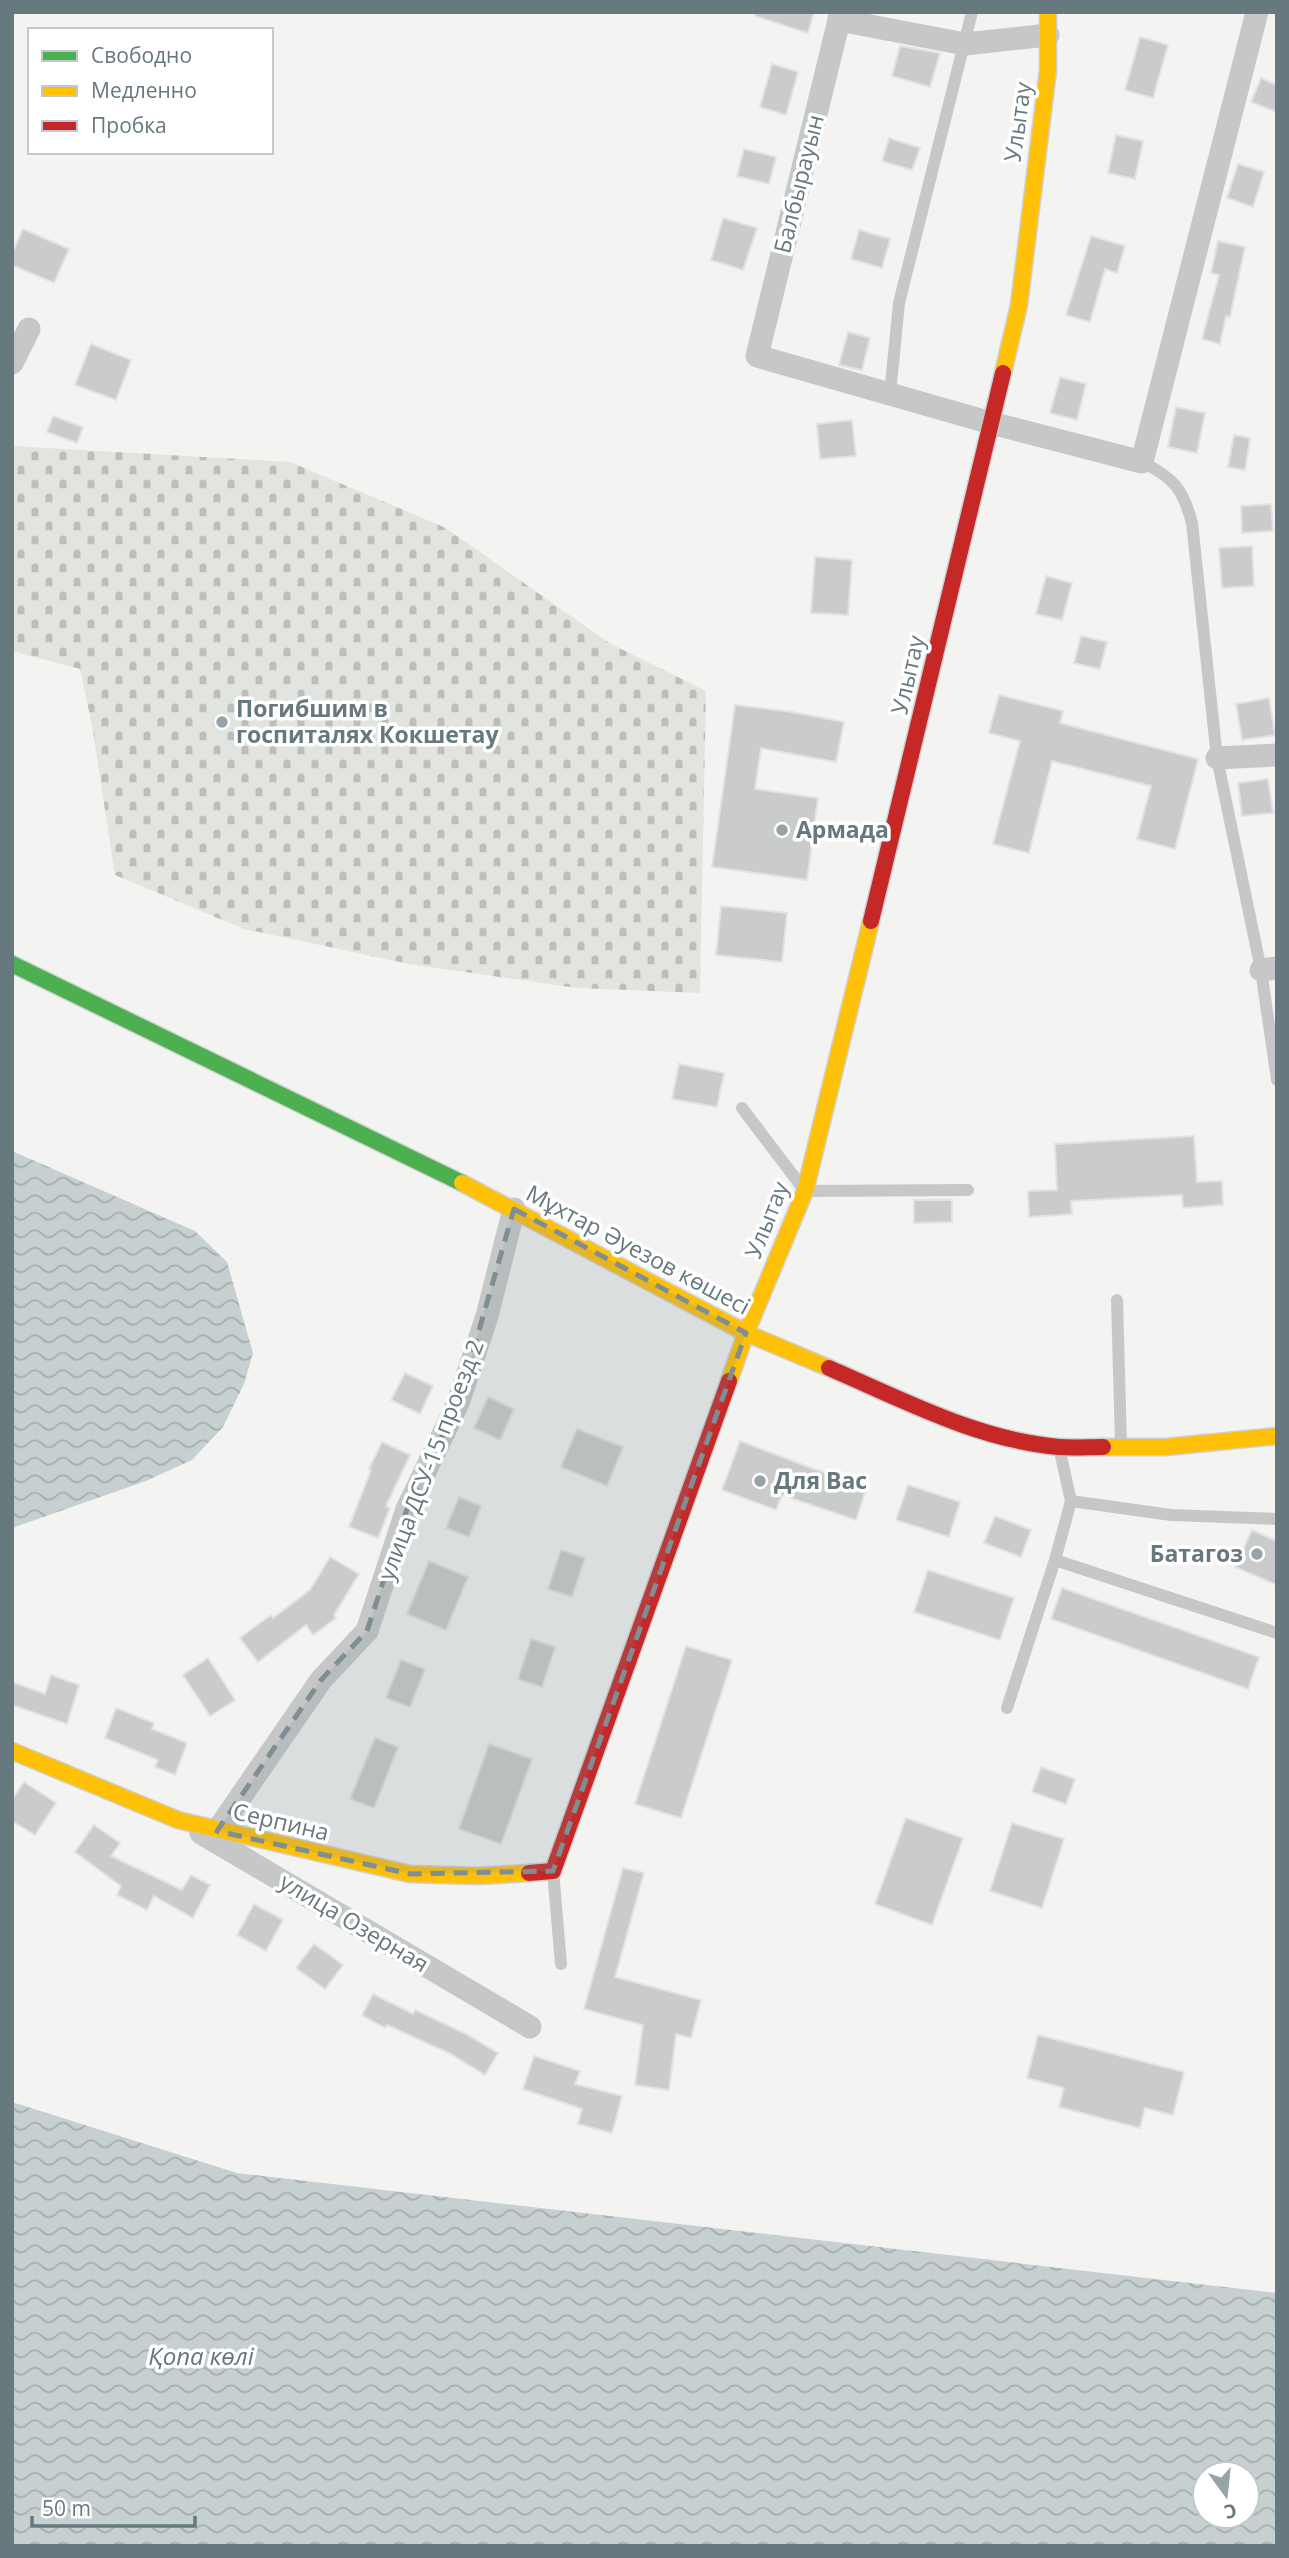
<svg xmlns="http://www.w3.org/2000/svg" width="1289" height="2558" font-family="'Open Sans',sans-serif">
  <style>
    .cemetery { fill: url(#cemetery-stones) }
    .water { fill: url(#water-waves); fill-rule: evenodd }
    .building { fill: #cacbcb; stroke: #e2e2e2; stroke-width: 2 }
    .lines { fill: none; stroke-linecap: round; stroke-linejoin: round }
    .fast-casing { stroke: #cfd0d0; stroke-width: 19 }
    .slow-casing { stroke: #cfd0d0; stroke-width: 19 }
    .jam-casing { stroke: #cfd0d0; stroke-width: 19 }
    .lane { stroke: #c6c8c8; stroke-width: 12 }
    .street { stroke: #c6c8c8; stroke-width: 23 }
    .fast { stroke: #4caf50; stroke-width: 16 }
    .slow { stroke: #ffc107; stroke-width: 16 }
    .jam { stroke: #c62828; stroke-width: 16 }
    .marked { fill: #7e8e93; fill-opacity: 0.2; stroke: #7e8e93; stroke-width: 5; stroke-dasharray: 14 9; stroke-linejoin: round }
    .poi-dot { fill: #97a4a7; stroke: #fff; stroke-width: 2.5 }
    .labels { text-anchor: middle; stroke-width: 7; stroke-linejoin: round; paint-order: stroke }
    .street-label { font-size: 23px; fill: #66797f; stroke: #fff }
    .poi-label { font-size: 23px; font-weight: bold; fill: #66797f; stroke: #fff; text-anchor: start }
    .water-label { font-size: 24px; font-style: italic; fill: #627a7c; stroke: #fff }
  </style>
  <defs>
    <pattern id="cemetery-stones" width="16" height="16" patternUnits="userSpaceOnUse" patternTransform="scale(1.75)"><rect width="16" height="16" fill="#e2e5df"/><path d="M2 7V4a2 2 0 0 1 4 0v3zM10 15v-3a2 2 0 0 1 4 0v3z" fill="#bbbeba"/></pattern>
    <pattern id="water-waves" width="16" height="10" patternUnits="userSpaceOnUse" patternTransform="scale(1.75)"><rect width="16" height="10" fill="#c7d0d1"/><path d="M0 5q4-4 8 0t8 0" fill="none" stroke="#a5aeaf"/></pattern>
  </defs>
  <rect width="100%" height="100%" fill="#f3f3f2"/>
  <polygon class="cemetery" points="12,446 290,462 446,528 609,643 706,691 700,993 577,988 409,964 244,929 115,875 92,725 80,669 12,651"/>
  <g class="water">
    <polygon points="12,1151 195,1231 227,1262 253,1353 244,1384 223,1427 192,1460 146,1481 12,1528"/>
    <path d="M 12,2102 L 237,2173 L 1277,2293 L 1277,2546 L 12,2546 ZM 1205,2474 L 1247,2474 L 1247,2516 L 1205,2516 Z"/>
  </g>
  <g class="building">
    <polygon points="755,12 814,12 808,33 755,16"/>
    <polygon points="1140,37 1168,45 1153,98 1125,90"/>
    <polygon points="900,46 940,53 930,87 892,76"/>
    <polygon points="772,64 798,72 786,115 760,107"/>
    <polygon points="1261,78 1277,85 1277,112 1251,102"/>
    <polygon points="1116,135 1143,141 1135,179 1108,173"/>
    <polygon points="889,138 920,148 912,170 882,161"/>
    <polygon points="744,149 776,157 769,184 737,176"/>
    <polygon points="1238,164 1264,172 1253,207 1227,198"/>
    <polygon points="723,218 757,228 743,270 711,260"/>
    <polygon points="23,229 69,249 54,283 12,265 12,254"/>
    <polygon points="859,230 890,239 882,268 851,259"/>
    <polygon points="1091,236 1125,246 1117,273 1105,269 1090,322 1066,315"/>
    <polygon points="1218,241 1245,247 1230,317 1226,316 1220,344 1202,339 1219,275 1211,273"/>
    <polygon points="848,332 870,338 862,370 839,365"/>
    <polygon points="91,344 131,360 116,400 75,385"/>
    <polygon points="1060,377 1086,384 1077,420 1050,413"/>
    <polygon points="1176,407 1205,413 1197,453 1168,447"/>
    <polygon points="53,416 83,427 77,443 47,432"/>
    <polygon points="852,420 856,456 820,459 817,424"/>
    <polygon points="1234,435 1250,438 1245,470 1228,467"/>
    <polygon points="1271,504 1273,531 1242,533 1241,506"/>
    <polygon points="1252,546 1254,586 1222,588 1219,548"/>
    <polygon points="815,557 852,560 848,615 811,613"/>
    <polygon points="1046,576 1072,583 1062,620 1036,614"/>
    <polygon points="1081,636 1107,642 1100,669 1074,663"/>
    <polygon points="999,695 1063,711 1060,723 1198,759 1175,849 1137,839 1151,786 1052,761 1029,853 993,844 1020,741 989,733"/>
    <polygon points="1269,698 1275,735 1242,740 1236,704"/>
    <polygon points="735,705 792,712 844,722 836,762 761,748 755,789 818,798 807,880 712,867"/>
    <polygon points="1268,779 1273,813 1242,816 1238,783"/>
    <polygon points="721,906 787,913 782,962 716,955"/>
    <polygon points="679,1064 724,1073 717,1107 672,1099"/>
    <polygon points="1194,1136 1197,1182 1222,1181 1223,1205 1183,1208 1182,1195 1071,1201 1072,1214 1029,1217 1028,1191 1057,1190 1055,1144"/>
    <polygon points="914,1200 952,1200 952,1222 914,1223"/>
    <polygon points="405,1373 433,1386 420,1414 391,1400"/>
    <polygon points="488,1397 514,1409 500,1440 474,1428"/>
    <polygon points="577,1429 623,1447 607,1486 561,1467"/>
    <polygon points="740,1441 814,1469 867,1486 856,1520 782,1495 776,1510 722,1490"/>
    <polygon points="382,1442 410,1455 386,1506 390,1508 378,1538 349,1527 371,1470 369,1469"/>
    <polygon points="908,1485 960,1502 949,1537 896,1520"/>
    <polygon points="459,1497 481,1506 469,1537 446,1528"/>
    <polygon points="995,1516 1031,1530 1021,1557 984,1543"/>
    <polygon points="1252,1530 1277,1541 1277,1585 1235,1567"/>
    <polygon points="561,1550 585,1558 572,1597 548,1589"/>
    <polygon points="330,1557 359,1574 334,1615 336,1618 313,1635 306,1625 258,1662 240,1638 271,1615 273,1618 310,1590"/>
    <polygon points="429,1561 468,1577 446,1630 407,1614"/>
    <polygon points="928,1570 1014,1598 1000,1640 914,1612"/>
    <polygon points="1062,1588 1259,1657 1248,1689 1051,1619"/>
    <polygon points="531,1639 555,1647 542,1687 518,1679"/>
    <polygon points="686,1646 732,1660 681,1818 635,1804"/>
    <polygon points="208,1658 235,1700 210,1716 183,1675"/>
    <polygon points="401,1660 425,1669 410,1707 386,1698"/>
    <polygon points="51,1675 79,1685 67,1724 12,1705 12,1682 45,1694"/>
    <polygon points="116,1708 154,1723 152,1729 187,1743 175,1775 155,1767 158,1760 105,1738"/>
    <polygon points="375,1738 398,1747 374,1808 350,1799"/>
    <polygon points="489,1744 532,1759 501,1844 459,1829"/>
    <polygon points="1041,1767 1075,1779 1066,1804 1032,1792"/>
    <polygon points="24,1782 56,1803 35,1835 12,1821 12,1800"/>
    <polygon points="906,1818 963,1838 932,1925 875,1904"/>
    <polygon points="1012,1823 1064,1839 1042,1908 990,1891"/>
    <polygon points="94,1825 120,1843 111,1856 182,1890 191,1875 210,1885 193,1918 154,1896 147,1910 117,1895 121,1886 75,1852"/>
    <polygon points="623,1868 644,1873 615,1977 701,2000 691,2038 676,2034 669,2090 635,2085 643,2025 584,2009"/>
    <polygon points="254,1904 283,1920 266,1951 237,1935"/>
    <polygon points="314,1944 343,1965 325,1989 296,1968"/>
    <polygon points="373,1994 413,2014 415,2010 466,2034 498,2053 485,2075 449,2053 387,2025 385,2028 362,2015"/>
    <polygon points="1038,2035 1184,2072 1173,2115 1145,2108 1140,2128 1059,2107 1064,2088 1027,2078"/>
    <polygon points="534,2056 580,2071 575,2084 622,2096 612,2133 578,2124 582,2109 523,2089"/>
  </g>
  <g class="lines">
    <g class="fast-casing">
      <polyline id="fast" points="12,964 462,1183"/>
    </g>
    <g class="slow-casing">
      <g id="slow">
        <polyline points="1003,373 1019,305 1048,70 1048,12"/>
        <polyline points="462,1183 746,1333 829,1368"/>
        <polyline points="729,1381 746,1333 805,1191 871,921"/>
        <polyline points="1103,1447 1166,1447 1277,1436"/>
        <polyline points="12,1751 178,1820 410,1874 478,1876 529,1873"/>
      </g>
    </g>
    <g class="jam-casing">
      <g id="jam">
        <polyline points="871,921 1003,373"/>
        <path d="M 829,1368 C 903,1400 978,1440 1059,1447 C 1074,1448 1088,1447 1103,1447"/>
        <polyline points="529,1873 553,1871 729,1381"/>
      </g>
    </g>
    <g class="lane">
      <polyline points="890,394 899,303 972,12"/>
      <path d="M 1142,462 C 1174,478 1183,489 1192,523 L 1217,758 L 1261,970 L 1277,1080"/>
      <polyline points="742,1108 805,1191 968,1190"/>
      <polyline points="1117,1300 1121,1444"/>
      <polyline points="1059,1447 1071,1501 1055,1560 1277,1633"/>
      <polyline points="1071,1501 1171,1515 1277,1519"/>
      <polyline points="1007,1708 1055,1560"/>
      <polyline points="553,1871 561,1964"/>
    </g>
    <g class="street">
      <polyline points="841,12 757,356 991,423 1142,462 1257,12"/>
      <polyline points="839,20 965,44 1048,35"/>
      <polyline points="12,363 29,329"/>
      <polyline points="1217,758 1277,755"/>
      <polyline points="1261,970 1277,968"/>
      <polyline points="217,1831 321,1680 367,1631 407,1509 458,1403 487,1316 514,1209"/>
      <polyline points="201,1833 530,2027"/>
    </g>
    <use href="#fast" class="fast"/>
    <use href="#slow" class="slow"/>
    <use href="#jam" class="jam"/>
  </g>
  <path class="marked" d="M 514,1209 L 746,1333 L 553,1871 L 410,1874 L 217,1831 L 321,1680 L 367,1631 L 407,1509 L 458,1403 Z"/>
  <g class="poi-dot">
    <circle cx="222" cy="722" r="7"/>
    <circle cx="782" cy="830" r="7"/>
    <circle cx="760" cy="1481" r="7"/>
    <circle cx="1257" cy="1554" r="7"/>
  </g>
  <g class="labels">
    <g class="street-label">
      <text transform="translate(1018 122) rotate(-82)" y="8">Улытау</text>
      <text transform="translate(799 184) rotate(-76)" y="8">Балбырауын</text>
      <text transform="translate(908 675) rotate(-77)" y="8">Улытау</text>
      <text transform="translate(767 1220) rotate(-68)" y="8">Улытау</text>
      <text transform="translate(638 1250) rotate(28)" y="8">Мұхтар Әуезов көшесі</text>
      <text transform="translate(431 1460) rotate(-69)" y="8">улица ДСУ-15 проезд 2</text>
      <text transform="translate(281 1822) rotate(13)" y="8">Серпина</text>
      <text transform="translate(354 1923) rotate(31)" y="8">улица Озерная</text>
    </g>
    <g class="poi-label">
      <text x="236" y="717">Погибшим в<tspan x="236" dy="26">госпиталях Кокшетау</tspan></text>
      <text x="796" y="838">Армада</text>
      <text x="774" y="1489">Для Вас</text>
      <text x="1243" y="1562" text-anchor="end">Батагоз</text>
    </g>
    <g class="water-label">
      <text x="201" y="2365">Қопа көлі</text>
    </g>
  </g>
  <rect width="1289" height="2558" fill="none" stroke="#66797f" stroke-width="28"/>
  <rect x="28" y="28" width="245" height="126" fill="#ffffff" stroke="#c2c9cc" stroke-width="2"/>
  <rect x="42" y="51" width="35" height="10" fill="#4caf50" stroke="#c2c9cc" stroke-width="2"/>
  <text x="91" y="63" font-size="21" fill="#66797f">Свободно</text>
  <rect x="42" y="86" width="35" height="10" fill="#ffc107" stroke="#c2c9cc" stroke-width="2"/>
  <text x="91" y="98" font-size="21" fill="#66797f">Медленно</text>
  <rect x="42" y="121" width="35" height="10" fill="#c62828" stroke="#c2c9cc" stroke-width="2"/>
  <text x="91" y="133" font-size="21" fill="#66797f">Пробка</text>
  <g transform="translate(1226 2495) rotate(165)"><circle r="33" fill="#ffffff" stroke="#c2c9cc" stroke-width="2"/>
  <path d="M0-5L12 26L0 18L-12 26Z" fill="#97a4a7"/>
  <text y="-10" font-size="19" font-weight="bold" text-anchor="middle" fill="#66797f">С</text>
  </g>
  <path d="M32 2516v10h163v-10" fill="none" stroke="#66797f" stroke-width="3.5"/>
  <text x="42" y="2516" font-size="21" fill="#66797f" stroke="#ffffff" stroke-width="5" paint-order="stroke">50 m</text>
</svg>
